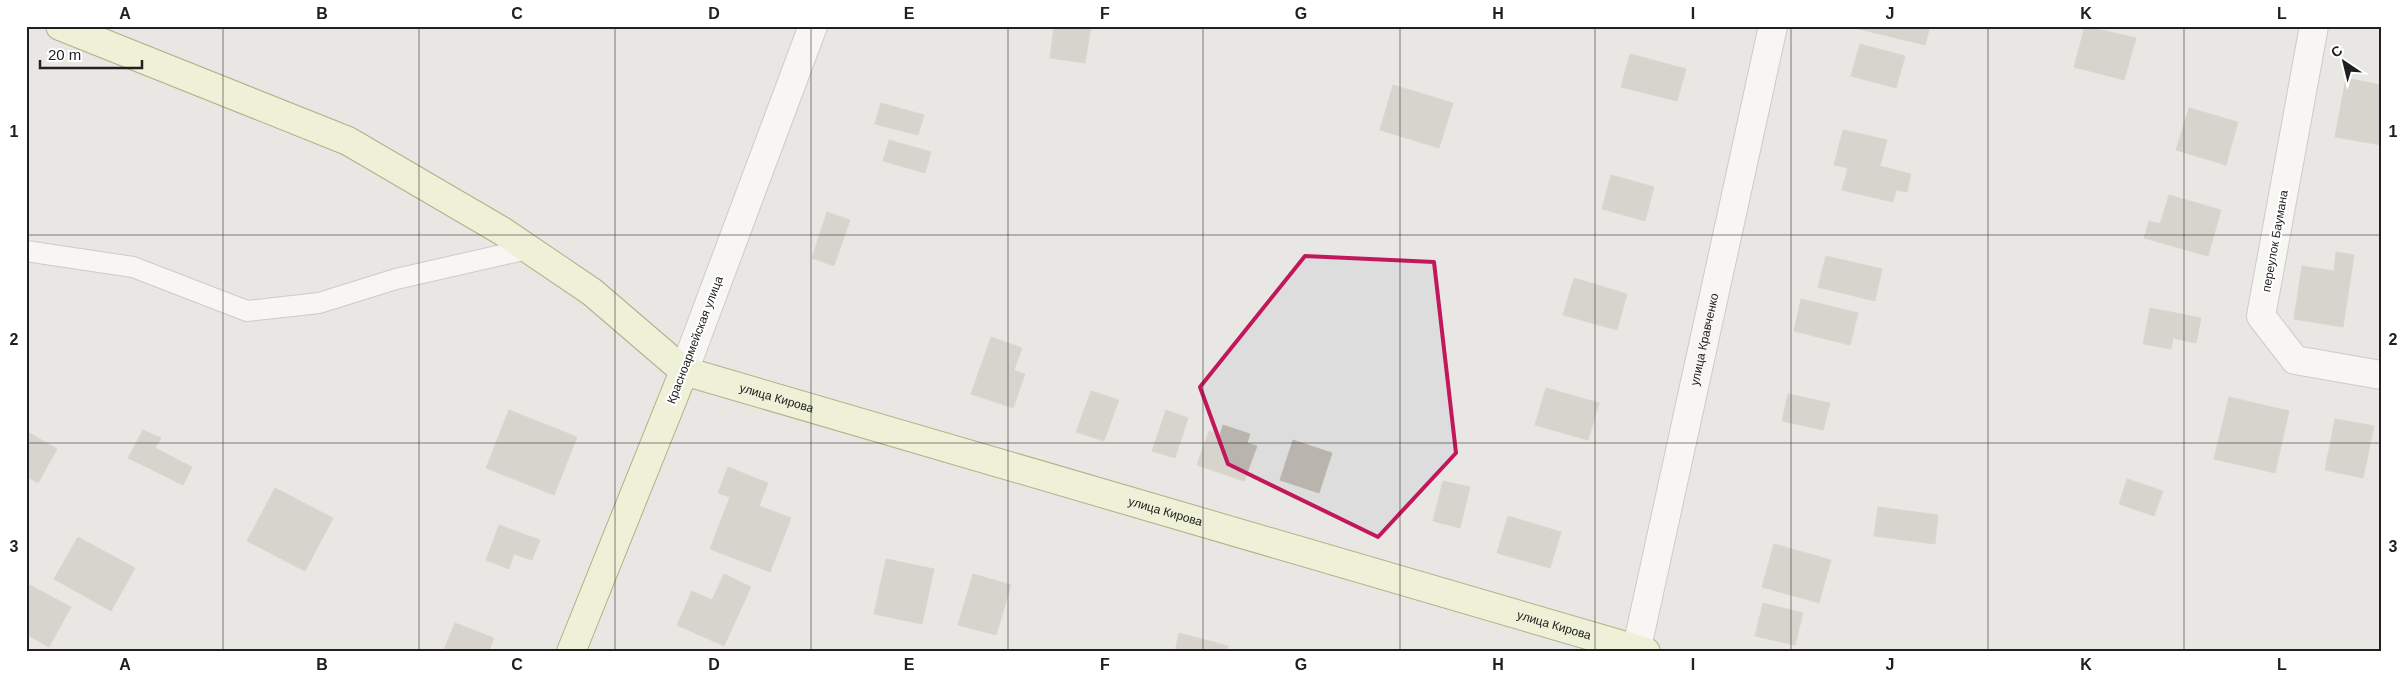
<svg xmlns="http://www.w3.org/2000/svg" width="2407" height="678" font-family="Helvetica,sans-serif">
  <style>
    .residential { fill: #dedddd }
    .building { fill: #b9b4ae; stroke: #c0b7ac }
    .lines { fill: none; stroke-linecap: round; stroke-linejoin: round }
    .lane-casing { stroke: #a1a1a1; stroke-width: 22 }
    .street-casing { stroke: #a1a1a1; stroke-width: 30 }
    .secondary-casing { stroke: #596c12; stroke-width: 30 }
    .lane { stroke: #fff; stroke-width: 20 }
    .street { stroke: #fff; stroke-width: 28 }
    .secondary { stroke: #ebf3c3; stroke-width: 28 }
    .marked { fill: none; stroke: #c2185b; stroke-width: 4; stroke-linejoin: round }
    .grid { fill: none; stroke: #202020; stroke-width: 1; stroke-opacity: 0.55 }
    .labels { text-anchor: middle; stroke-width: 4; stroke-linejoin: round; paint-order: stroke }
    .street-label { font-size: 12px; fill: #202020; stroke: #fff }
    .neatline { fill: none; stroke: #202020; stroke-width: 2 }
    .grid-label { font-size: 16px; text-anchor: middle; font-weight: bold; fill: #202020 }
  </style>
  <rect width="100%" height="100%" fill="#f0eee8"/>
  <rect class="residential" x="26" y="26" width="2355" height="626"/>
  <g class="building">
    <polygon points="1054,26 1091,26 1085,63 1050,58"/>
    <polygon points="1860,26 1930,26 1925,45 1859,29"/>
    <polygon points="2085,26 2136,38 2124,80 2074,67"/>
    <polygon points="1860,44 1905,56 1896,88 1851,76"/>
    <polygon points="1630,54 1686,69 1677,101 1621,87"/>
    <polygon points="2346,78 2381,85 2381,145 2335,137"/>
    <polygon points="1393,85 1453,103 1439,148 1380,130"/>
    <polygon points="881,103 924,115 918,135 875,124"/>
    <polygon points="2189,108 2238,122 2226,165 2176,150"/>
    <polygon points="1843,130 1887,140 1880,166 1911,174 1907,192 1896,190 1893,202 1842,190 1848,168 1834,165"/>
    <polygon points="889,140 931,152 925,173 883,161"/>
    <polygon points="1611,175 1654,187 1645,221 1602,209"/>
    <polygon points="2169,195 2221,210 2208,256 2144,238 2149,221 2160,224"/>
    <polygon points="827,212 850,220 834,266 812,258"/>
    <polygon points="2336,252 2354,255 2343,327 2294,319 2302,266 2334,271"/>
    <polygon points="1826,256 1882,269 1875,301 1818,287"/>
    <polygon points="1574,278 1627,294 1617,330 1563,315"/>
    <polygon points="1801,299 1858,313 1850,345 1794,331"/>
    <polygon points="2150,308 2201,318 2196,343 2173,338 2171,349 2143,344"/>
    <polygon points="991,337 1022,348 1014,370 1025,374 1013,408 971,394"/>
    <polygon points="1546,388 1599,403 1588,440 1535,425"/>
    <polygon points="1091,391 1119,400 1104,441 1076,432"/>
    <polygon points="1788,394 1830,403 1823,430 1782,421"/>
    <polygon points="2229,397 2289,411 2275,473 2214,459"/>
    <polygon points="509,410 577,437 554,495 486,468"/>
    <polygon points="1166,410 1188,418 1175,458 1152,451"/>
    <polygon points="2335,419 2374,426 2363,478 2325,470"/>
    <polygon points="1223,425 1250,434 1247,443 1257,446 1244,481 1197,465 1209,431 1220,435"/>
    <polygon points="143,430 161,438 155,448 192,467 183,485 128,458"/>
    <polygon points="26,431 57,449 38,483 26,476"/>
    <polygon points="1293,440 1332,453 1319,493 1280,480"/>
    <polygon points="728,467 768,483 759,506 791,518 770,572 710,549 730,497 718,493"/>
    <polygon points="2127,479 2163,491 2154,516 2119,504"/>
    <polygon points="1443,481 1470,487 1460,528 1433,521"/>
    <polygon points="275,488 333,518 305,571 247,541"/>
    <polygon points="1878,507 1938,515 1935,544 1874,536"/>
    <polygon points="1508,516 1561,532 1550,568 1497,553"/>
    <polygon points="499,525 540,540 532,560 514,554 509,569 486,560"/>
    <polygon points="78,537 135,568 111,611 54,579"/>
    <polygon points="1774,544 1831,560 1819,603 1762,587"/>
    <polygon points="886,559 934,569 922,624 874,614"/>
    <polygon points="724,574 751,587 724,646 677,625 692,591 712,600"/>
    <polygon points="973,574 1011,585 996,635 958,625"/>
    <polygon points="30,585 71,607 49,647 26,634 26,591"/>
    <polygon points="1763,603 1803,613 1795,645 1755,636"/>
    <polygon points="455,623 494,638 488,652 443,652"/>
    <polygon points="1179,633 1228,646 1227,652 1175,652"/>
  </g>
  <g class="lines">
    <g class="lane-casing">
      <polyline id="lane" points="26,251 133,267 247,311 319,303 396,279 528,249"/>
    </g>
    <g class="street-casing">
      <g id="street">
        <polyline points="2314,26 2261,316 2295,360 2381,375"/>
        <polyline points="684,371 813,26"/>
        <path id="s1" d="M 1636,652 L 1773,26"/>
      </g>
    </g>
    <g class="secondary-casing">
      <g id="secondary">
        <path id="s2" d="M 60,26 L 348,141 L 502,231 L 592,292 L 684,371 L 1646,652"/>
        <polyline points="571,652 684,371"/>
      </g>
    </g>
    <use href="#lane" class="lane"/>
    <use href="#street" class="street"/>
    <use href="#secondary" class="secondary"/>
  </g>
  <path d="M0 0H2407V678H0ZM 1305,256 L 1434,262 L 1456,453 L 1378,537 L 1228,464 L 1200,387 Z" fill="#f0eee8" fill-opacity=".55" fill-rule="evenodd"/>
  <path class="marked" d="M 1305,256 L 1434,262 L 1456,453 L 1378,537 L 1228,464 L 1200,387 Z"/>
  <path class="grid" d="M 223,26 L 223,652M 419,26 L 419,652M 615,26 L 615,652M 811,26 L 811,652M 1008,26 L 1008,652M 1203,26 L 1203,652M 1400,26 L 1400,652M 1595,26 L 1595,652M 1791,26 L 1791,652M 1988,26 L 1988,652M 2184,26 L 2184,652M 26,235 L 2381,235M 26,443 L 2381,443"/>
  <g class="labels">
    <g class="street-label">
      <text transform="translate(2275 241) rotate(-80)" y="4">переулок Баумана</text>
      <text dy="4" stroke="none"><textPath href="#s1" startOffset="320">улица Кравченко</textPath></text>
      <text transform="translate(695 340) rotate(-69)" y="4">Красноармейская улица</text>
      <text dy="4" stroke="none"><textPath href="#s2" startOffset="815">улица Кирова</textPath></text>
      <text dy="4" stroke="none"><textPath href="#s2" startOffset="1220">улица Кирова</textPath></text>
      <text dy="4" stroke="none"><textPath href="#s2" startOffset="1625">улица Кирова</textPath></text>
    </g>
  </g>
  <rect width="2407" height="678" fill="none" stroke="#ffffff" stroke-width="55"/>
  <g transform="translate(2344 62) rotate(325)" stroke="#ffffff" stroke-width="4" paint-order="stroke">
  <path d="M0-4L9 19L0 12L-9 19Z" fill="#202020"/>
  <text y="-8" font-size="14" font-weight="bold" text-anchor="middle" fill="#202020">С</text>
  </g>
  <path d="M40 60v8h102v-8" fill="none" stroke="#202020" stroke-width="2.5"/>
  <text x="48" y="60" font-size="15" fill="#202020" stroke="#ffffff" stroke-width="4" paint-order="stroke">20 m</text>
  <rect x="28" y="28" width="2352" height="622" class="neatline"/>
  <g class="grid-label">
    <text x="125" y="19">A</text>
    <text x="322" y="19">B</text>
    <text x="517" y="19">C</text>
    <text x="714" y="19">D</text>
    <text x="909" y="19">E</text>
    <text x="1105" y="19">F</text>
    <text x="1301" y="19">G</text>
    <text x="1498" y="19">H</text>
    <text x="1693" y="19">I</text>
    <text x="1890" y="19">J</text>
    <text x="2086" y="19">K</text>
    <text x="2282" y="19">L</text>
    <text x="14" y="137">1</text>
    <text x="2393" y="137">1</text>
    <text x="14" y="345">2</text>
    <text x="2393" y="345">2</text>
    <text x="14" y="552">3</text>
    <text x="2393" y="552">3</text>
    <text x="125" y="670">A</text>
    <text x="322" y="670">B</text>
    <text x="517" y="670">C</text>
    <text x="714" y="670">D</text>
    <text x="909" y="670">E</text>
    <text x="1105" y="670">F</text>
    <text x="1301" y="670">G</text>
    <text x="1498" y="670">H</text>
    <text x="1693" y="670">I</text>
    <text x="1890" y="670">J</text>
    <text x="2086" y="670">K</text>
    <text x="2282" y="670">L</text>
  </g>
</svg>
